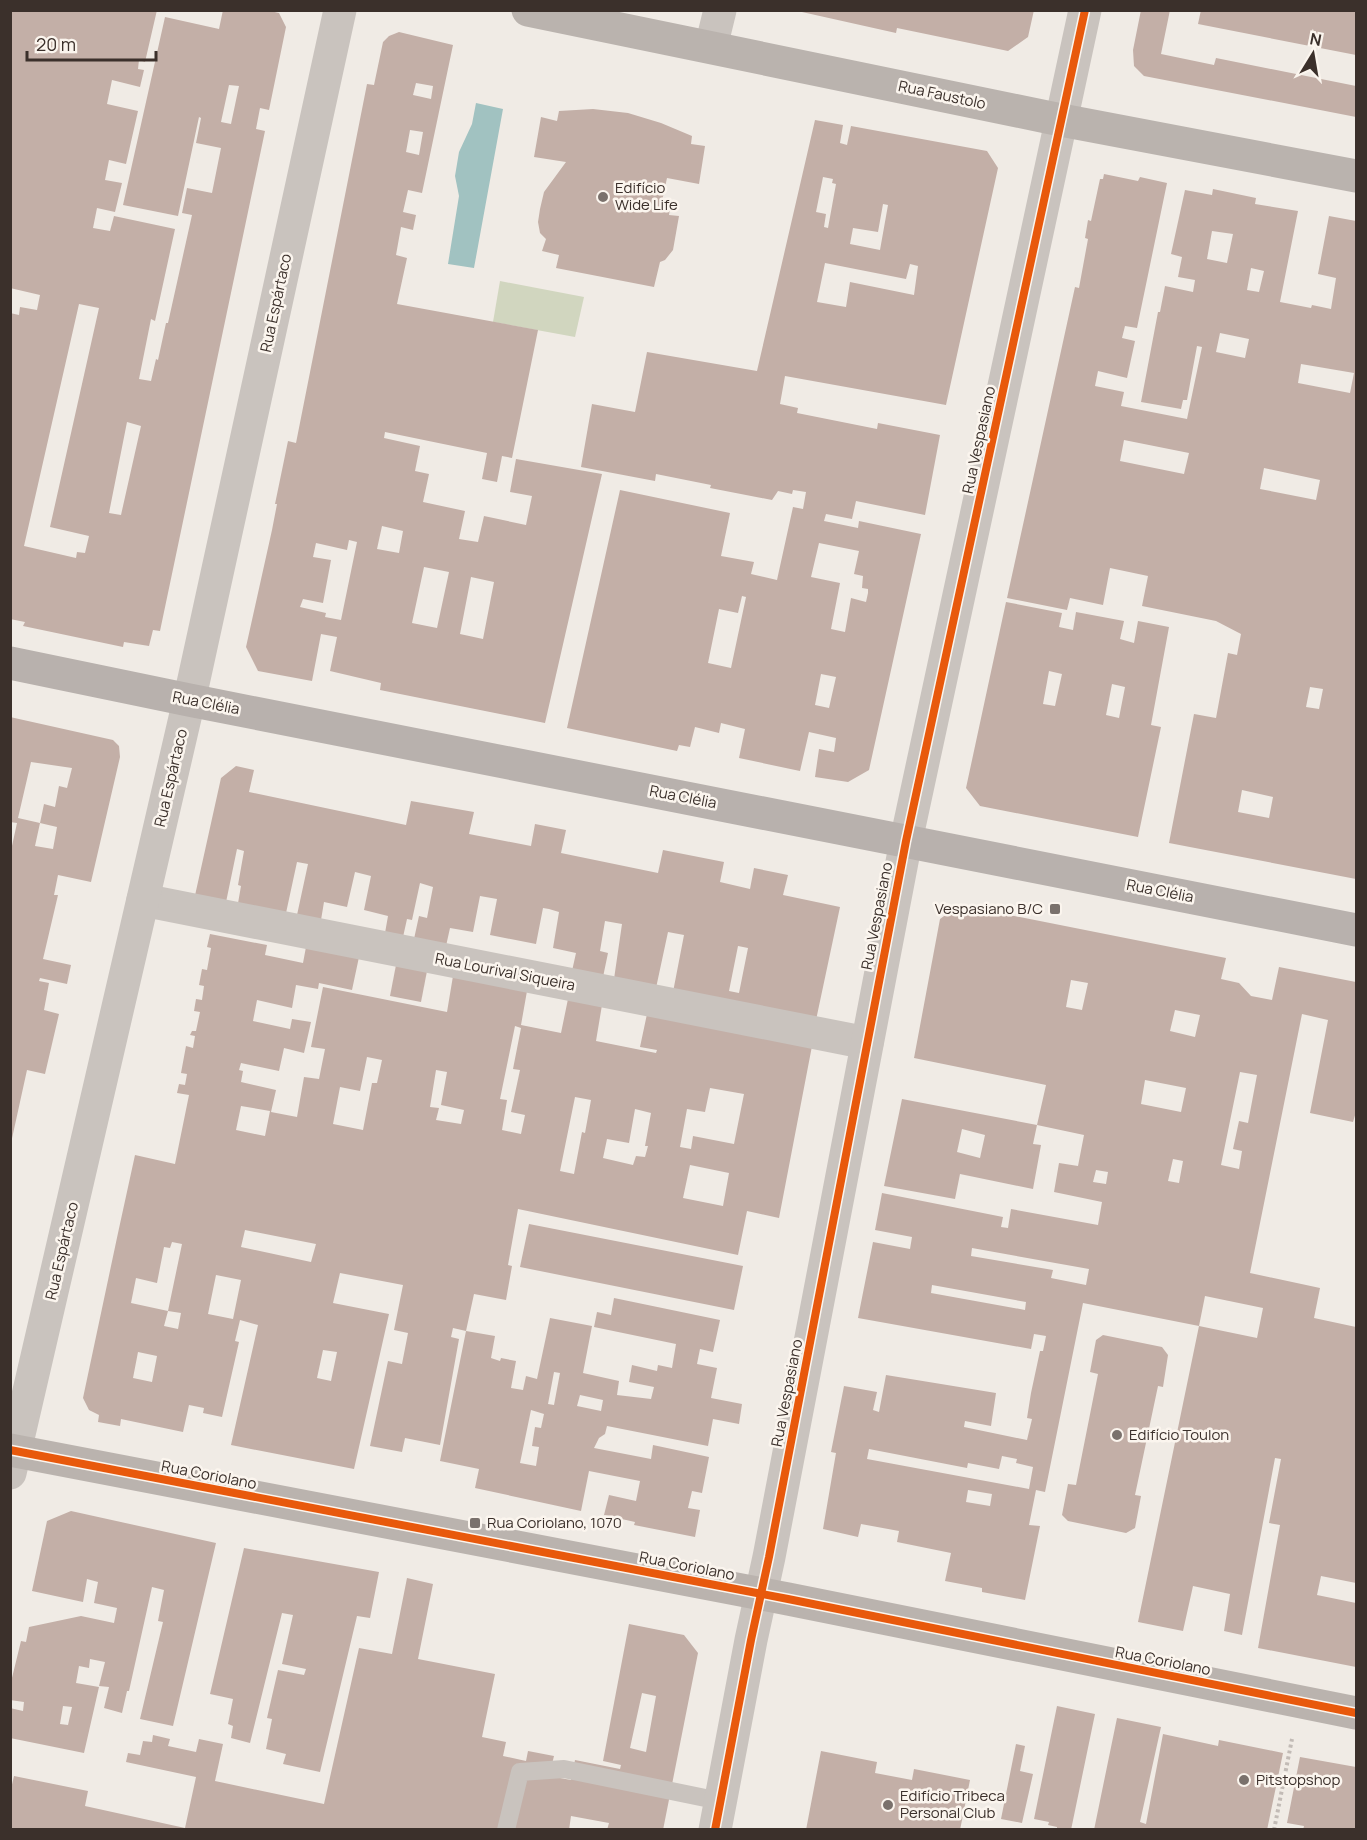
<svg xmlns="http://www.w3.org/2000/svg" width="1367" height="1840" font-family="Manrope,sans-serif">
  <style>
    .green { fill: #d1d6bf }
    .water { fill: #a1c2c1 }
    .building { fill: #c3afa7; fill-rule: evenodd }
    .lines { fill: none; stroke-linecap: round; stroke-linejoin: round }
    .path { stroke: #c2bbb6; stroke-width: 4; stroke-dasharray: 3 3; stroke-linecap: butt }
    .lane { stroke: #c9c3be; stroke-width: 18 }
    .street { stroke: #c9c3be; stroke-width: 33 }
    .secondary { stroke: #bab3ae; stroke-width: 33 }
    .primary { stroke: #b8b1ad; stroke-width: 33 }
    .cycleway-casing { stroke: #fbf5ee; stroke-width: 11 }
    .cycleway { stroke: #e8590c; stroke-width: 8 }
    .poi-dot { fill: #7a716c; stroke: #fbf5ee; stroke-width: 2 }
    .labels { text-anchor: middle; stroke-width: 5; stroke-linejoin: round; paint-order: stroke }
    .street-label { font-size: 15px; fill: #3b302b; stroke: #fbf5ee }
    .poi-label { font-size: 15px; fill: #3b302b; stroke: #fbf5ee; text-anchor: start }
  </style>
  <rect width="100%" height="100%" fill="#f0ebe5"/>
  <polygon class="green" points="500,281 584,297 575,337 493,322"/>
  <polygon class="water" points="476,103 503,109 474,268 448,264 459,196 455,176 459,152 472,124"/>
  <g class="building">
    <path d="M 10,10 L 157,10 L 145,62 L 139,60 L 138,69 L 144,70 L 140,87 L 112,80 L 107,104 L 138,111 L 126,164 L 109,160 L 105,180 L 122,183 L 115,212 L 97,208 L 93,228 L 110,231 L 114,216 L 175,229 L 155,321 L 151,319 L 139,379 L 151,381 L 156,359 L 158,360 L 166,323 L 168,323 L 192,215 L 182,213 L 187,188 L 212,193 L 221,148 L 196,143 L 201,118 L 199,117 L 178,216 L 123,205 L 165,17 L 219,29 L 223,10 L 266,10 L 279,13 L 286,27 L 269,110 L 260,108 L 256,129 L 265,131 L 160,631 L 153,630 L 149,646 L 124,642 L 123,647 L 23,626 L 25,622 L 10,619 L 10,313 L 19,315 L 20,307 L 37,310 L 40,295 L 10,288 ZM 229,85 L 239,86 L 231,124 L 221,122 ZM 79,304 L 99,308 L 50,527 L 89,536 L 85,553 L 77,552 L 76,558 L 24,546 ZM 127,422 L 141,426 L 121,515 L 109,513 Z"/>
    <polygon points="793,10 1034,10 1028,37 1008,51 897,28 896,33"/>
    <polygon points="1141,10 1170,10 1161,54 1214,65 1216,58 1356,86 1356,117 1144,76 1134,66 1133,50"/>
    <polygon points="1201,10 1356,10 1356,55 1198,24"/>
    <path d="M 399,32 L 453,45 L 422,193 L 408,190 L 403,212 L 416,215 L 413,230 L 401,227 L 396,255 L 407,258 L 397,304 L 538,330 L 512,458 L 502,456 L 497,482 L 482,479 L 487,453 L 385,432 L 384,438 L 420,446 L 415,471 L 429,474 L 423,502 L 465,511 L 459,539 L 478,542 L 484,516 L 526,525 L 532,496 L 510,492 L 516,459 L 602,474 L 545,723 L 380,690 L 381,683 L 330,671 L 337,637 L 321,634 L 312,681 L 258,671 L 246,647 L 272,530 L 277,504 L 275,504 L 288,441 L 296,443 L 367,84 L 374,85 L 383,42 L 389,36 ZM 416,83 L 433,86 L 431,99 L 413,95 ZM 410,130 L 423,132 L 419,155 L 406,152 ZM 382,526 L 403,531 L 399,553 L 377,549 ZM 349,540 L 357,542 L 341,620 L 325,617 L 326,613 L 300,607 L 303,599 L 323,603 L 331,560 L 313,557 L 316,543 L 347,550 ZM 424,567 L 449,572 L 437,628 L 412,623 ZM 471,577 L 494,582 L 483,639 L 460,634 Z"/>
    <polygon points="593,109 628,113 661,123 692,136 691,144 705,146 699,184 667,178 662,201 671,202 669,215 679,216 673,250 665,260 660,262 654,287 556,268 559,255 542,251 546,239 540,233 538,222 540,209 544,192 566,162 534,157 541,117 557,121 559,111"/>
    <path d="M 815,120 L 843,125 L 840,143 L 847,145 L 851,126 L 987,151 L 998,168 L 946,405 L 785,376 L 780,404 L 798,408 L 797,413 L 877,429 L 878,423 L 940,435 L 925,515 L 856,501 L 852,519 L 826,514 L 824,521 L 858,528 L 859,521 L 921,534 L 869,770 L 848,782 L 815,777 L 819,749 L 834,752 L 836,738 L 809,732 L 800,771 L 739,758 L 745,729 L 721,723 L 719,733 L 695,727 L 690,747 L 679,745 L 677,751 L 567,728 L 620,490 L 730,513 L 721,556 L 754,562 L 751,574 L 777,580 L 793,507 L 803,509 L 806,492 L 793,490 L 792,494 L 778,491 L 772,500 L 710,488 L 711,485 L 656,474 L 655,481 L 581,467 L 592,404 L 635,412 L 647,352 L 757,371 ZM 823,177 L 833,179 L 832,183 L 836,184 L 828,228 L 824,227 L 826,214 L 816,212 ZM 883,204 L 888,205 L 880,250 L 850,244 L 853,228 L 878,232 ZM 825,263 L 906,279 L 910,264 L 918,266 L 914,295 L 850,282 L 846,307 L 817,302 ZM 819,543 L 859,551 L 854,574 L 863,576 L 862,588 L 868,589 L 868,593 L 866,602 L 851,598 L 845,632 L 831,629 L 840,583 L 811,577 ZM 742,596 L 746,597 L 731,668 L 708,663 L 719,609 L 738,613 ZM 821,674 L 836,677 L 829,708 L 815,705 Z"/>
    <path d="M 1104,174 L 1138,181 L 1140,177 L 1167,183 L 1137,328 L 1125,326 L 1122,338 L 1135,341 L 1127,378 L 1098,371 L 1095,386 L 1124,392 L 1121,406 L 1187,419 L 1202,347 L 1197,346 L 1187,400 L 1183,400 L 1181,409 L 1141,402 L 1158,312 L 1160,312 L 1165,286 L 1193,292 L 1195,280 L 1178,277 L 1182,257 L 1171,254 L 1185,190 L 1212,195 L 1213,189 L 1256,198 L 1255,204 L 1298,211 L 1280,302 L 1311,308 L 1312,305 L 1331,309 L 1336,278 L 1318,274 L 1329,216 L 1356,221 L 1356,879 L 1169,843 L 1194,714 L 1216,718 L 1228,653 L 1237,655 L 1241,634 L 1216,621 L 1142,606 L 1148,576 L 1110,568 L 1103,605 L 1070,598 L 1067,610 L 1007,598 L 1075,287 L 1079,288 L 1088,239 L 1085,238 L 1088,220 L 1091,221 L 1100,179 L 1103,179 ZM 1212,231 L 1233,234 L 1227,263 L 1207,259 ZM 1251,268 L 1264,271 L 1259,292 L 1247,290 ZM 1220,333 L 1249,339 L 1245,358 L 1216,352 ZM 1301,364 L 1354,373 L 1350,393 L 1298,383 ZM 1124,440 L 1189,453 L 1184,474 L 1120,461 ZM 1264,468 L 1320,480 L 1316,500 L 1260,489 ZM 1310,687 L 1323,689 L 1319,709 L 1306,707 ZM 1242,790 L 1273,797 L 1269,818 L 1238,812 Z"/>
    <path d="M 1006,602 L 1062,613 L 1059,627 L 1073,630 L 1076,612 L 1124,621 L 1120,639 L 1134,643 L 1138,621 L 1169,627 L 1151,725 L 1161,727 L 1138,837 L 980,806 L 966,788 ZM 1049,671 L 1062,674 L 1055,706 L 1043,704 ZM 1112,684 L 1125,687 L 1119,718 L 1106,715 Z"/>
    <path d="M 10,717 L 113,740 L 119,746 L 120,757 L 91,882 L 58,875 L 54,895 L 58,895 L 43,959 L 71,965 L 67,984 L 40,978 L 39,981 L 49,983 L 44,1010 L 59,1014 L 45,1074 L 27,1070 L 11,1143 L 10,855 L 17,823 L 10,822 ZM 31,762 L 72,768 L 67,788 L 59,786 L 55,807 L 44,804 L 40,823 L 57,827 L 53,849 L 35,846 L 40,823 L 18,818 Z"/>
    <path d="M 236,766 L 254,770 L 249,792 L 406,825 L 411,801 L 474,812 L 469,834 L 531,846 L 535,824 L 566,830 L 561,853 L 658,873 L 663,850 L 724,862 L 720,882 L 750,889 L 754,868 L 788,875 L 783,895 L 840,907 L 816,1020 L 673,992 L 684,935 L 668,932 L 656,988 L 614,979 L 622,924 L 605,921 L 600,951 L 608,953 L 603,977 L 572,971 L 576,953 L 553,948 L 559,912 L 549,909 L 543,908 L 536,944 L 490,935 L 497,899 L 480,896 L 473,932 L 450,928 L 446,946 L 414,939 L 419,916 L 427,918 L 433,887 L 420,883 L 412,920 L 407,919 L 403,937 L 385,933 L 388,916 L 364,910 L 371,876 L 355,872 L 347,907 L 324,902 L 321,920 L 297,915 L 308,864 L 297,862 L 286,913 L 237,909 L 241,886 L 238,885 L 244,851 L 237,849 L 225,907 L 194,900 L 221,778 ZM 738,946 L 748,948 L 739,993 L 729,991 Z"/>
    <path d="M 959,905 L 1226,958 L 1221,979 L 1239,983 L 1251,996 L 1272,1000 L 1279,967 L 1356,982 L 1356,1112 L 1353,1122 L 1310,1113 L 1328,1020 L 1302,1014 L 1250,1273 L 1320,1288 L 1314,1318 L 1356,1327 L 1356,1583 L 1321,1576 L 1317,1595 L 1356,1603 L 1356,1667 L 1258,1648 L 1280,1525 L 1269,1523 L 1281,1459 L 1275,1458 L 1242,1635 L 1224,1631 L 1230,1594 L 1193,1586 L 1183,1631 L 1138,1622 L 1199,1326 L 1257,1338 L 1263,1308 L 1205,1296 L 1199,1326 L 1083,1303 L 1045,1492 L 1036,1490 L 1029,1525 L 1040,1526 L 1025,1600 L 982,1592 L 982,1588 L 945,1581 L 951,1553 L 897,1542 L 899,1531 L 861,1524 L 858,1537 L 823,1529 L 836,1453 L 831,1452 L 844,1386 L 877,1392 L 873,1410 L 879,1412 L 886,1375 L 996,1393 L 991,1426 L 965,1421 L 964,1427 L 1027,1440 L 1032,1419 L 1027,1418 L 1031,1393 L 1040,1351 L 1043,1351 L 1046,1336 L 1034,1334 L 1031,1349 L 858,1318 L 873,1242 L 910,1249 L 912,1237 L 875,1230 L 882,1193 L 1003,1217 L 1001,1227 L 1008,1228 L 1011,1209 L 1098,1225 L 1102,1202 L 1054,1192 L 1059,1163 L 1078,1166 L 1084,1135 L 1037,1125 L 1046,1085 L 914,1058 L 940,919 ZM 1071,980 L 1088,983 L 1082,1010 L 1066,1007 ZM 1175,1010 L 1200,1015 L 1195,1037 L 1170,1031 ZM 1240,1072 L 1257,1075 L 1248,1123 L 1239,1121 L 1233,1149 L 1242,1151 L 1239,1169 L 1221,1165 ZM 1145,1080 L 1186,1088 L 1181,1112 L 1141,1104 ZM 1173,1159 L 1183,1161 L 1179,1183 L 1168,1181 ZM 1096,1170 L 1108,1172 L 1106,1184 L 1093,1182 ZM 972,1248 L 1089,1269 L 1086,1285 L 1051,1278 L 1053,1270 L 971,1256 ZM 932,1285 L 1026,1302 L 1025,1310 L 931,1293 ZM 869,1449 L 967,1468 L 968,1463 L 999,1469 L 1002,1456 L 1017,1459 L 1016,1463 L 1033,1467 L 1029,1489 L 867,1459 ZM 968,1490 L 992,1494 L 990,1506 L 966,1502 Z"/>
    <path d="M 210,934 L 267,945 L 265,955 L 303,963 L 306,947 L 359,957 L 352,990 L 319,983 L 318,989 L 296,985 L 292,1008 L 257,1000 L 253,1021 L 290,1029 L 292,1019 L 311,1022 L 304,1053 L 284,1048 L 279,1071 L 241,1063 L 239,1070 L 243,1071 L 241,1082 L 276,1090 L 271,1112 L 297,1117 L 304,1077 L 319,1079 L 325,1049 L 311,1047 L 323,987 L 447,1012 L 453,976 L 527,991 L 521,1025 L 561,1033 L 568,999 L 602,1005 L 596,1041 L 656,1053 L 657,1050 L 640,1047 L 647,1014 L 812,1046 L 779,1218 L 747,1211 L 738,1255 L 518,1209 L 508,1265 L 512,1266 L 506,1300 L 474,1294 L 466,1331 L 453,1328 L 451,1337 L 459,1339 L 440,1445 L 405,1438 L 402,1452 L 370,1446 L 388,1361 L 402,1364 L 408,1333 L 394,1330 L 403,1285 L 340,1273 L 333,1303 L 389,1314 L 354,1469 L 231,1445 L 258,1325 L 240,1320 L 235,1341 L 239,1342 L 222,1417 L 203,1413 L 204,1408 L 189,1405 L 183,1432 L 121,1419 L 120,1426 L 98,1422 L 99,1415 L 89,1410 L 83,1398 L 118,1233 L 135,1155 L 175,1164 L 189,1095 L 177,1093 L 179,1084 L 185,1085 L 187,1074 L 181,1073 L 186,1046 L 193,1048 L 195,1036 L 190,1035 L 192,1031 L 196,1031 L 200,1012 L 194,1011 L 196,999 L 202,1000 L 204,986 L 199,985 L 202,969 L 207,970 L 211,948 L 207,947 ZM 515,1026 L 521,1028 L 513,1069 L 520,1070 L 511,1112 L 525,1115 L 521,1134 L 502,1130 L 507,1100 L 500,1099 ZM 367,1057 L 382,1060 L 377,1083 L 372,1083 L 363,1130 L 333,1124 L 340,1087 L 360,1091 ZM 436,1070 L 447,1072 L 441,1105 L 464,1110 L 461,1124 L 436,1120 L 439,1108 L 430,1107 ZM 710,1088 L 744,1094 L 734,1144 L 693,1136 L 691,1149 L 680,1147 L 687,1109 L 705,1112 ZM 575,1097 L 591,1100 L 585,1133 L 582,1132 L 574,1174 L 560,1171 ZM 241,1106 L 270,1111 L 265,1136 L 236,1130 ZM 635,1109 L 651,1113 L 645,1146 L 648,1146 L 645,1157 L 636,1156 L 633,1165 L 603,1158 L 607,1139 L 629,1143 ZM 690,1165 L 729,1173 L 723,1206 L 683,1198 ZM 245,1230 L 316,1244 L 311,1262 L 241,1247 ZM 172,1242 L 182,1244 L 168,1311 L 181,1313 L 178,1329 L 164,1326 L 168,1311 L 131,1303 L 136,1278 L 157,1283 L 164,1247 L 170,1248 ZM 216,1275 L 241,1280 L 233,1319 L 208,1314 ZM 323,1350 L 337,1352 L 331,1381 L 317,1378 ZM 138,1352 L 157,1356 L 152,1382 L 133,1378 Z"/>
    <polygon points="396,965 427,971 421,1002 390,996"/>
    <path d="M 902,1099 L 1037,1125 L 1033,1144 L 1041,1145 L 1033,1189 L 960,1174 L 955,1199 L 884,1186 ZM 962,1129 L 985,1135 L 980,1158 L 957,1152 Z"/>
    <polygon points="529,1224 743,1266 734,1310 520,1267"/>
    <path d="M 614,1298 L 720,1320 L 713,1352 L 700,1349 L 697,1364 L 717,1368 L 711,1398 L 742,1404 L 739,1424 L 713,1419 L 708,1446 L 607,1426 L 605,1434 L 599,1438 L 594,1448 L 651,1459 L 653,1445 L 709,1457 L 702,1493 L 692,1491 L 688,1508 L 700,1510 L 695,1537 L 634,1525 L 635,1522 L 604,1515 L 609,1495 L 636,1501 L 640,1481 L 589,1471 L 581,1511 L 475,1488 L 479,1469 L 440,1461 L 466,1331 L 495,1336 L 491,1358 L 500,1361 L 501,1358 L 516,1361 L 511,1388 L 523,1390 L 526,1376 L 537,1379 L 550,1318 L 592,1326 L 583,1373 L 619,1381 L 617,1395 L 651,1399 L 654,1387 L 629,1382 L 632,1365 L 657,1371 L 658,1365 L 672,1368 L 676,1344 L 594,1327 L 597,1312 L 611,1315 ZM 554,1372 L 560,1373 L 554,1405 L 548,1404 ZM 580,1395 L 603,1400 L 601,1411 L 577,1406 ZM 531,1410 L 544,1414 L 541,1428 L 535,1427 L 532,1446 L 539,1447 L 536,1466 L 520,1463 Z"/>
    <polygon points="1103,1335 1162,1347 1168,1355 1163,1387 1158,1386 1135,1495 1141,1496 1135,1528 1126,1533 1068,1521 1062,1515 1068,1484 1076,1485 1098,1374 1090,1372 1096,1340"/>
    <path d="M 71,1511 L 216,1543 L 173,1726 L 140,1719 L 163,1622 L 158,1621 L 164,1590 L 152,1587 L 129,1691 L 127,1691 L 122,1713 L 104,1708 L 109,1687 L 99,1686 L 105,1662 L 90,1659 L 89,1668 L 79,1666 L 76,1683 L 99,1687 L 84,1753 L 10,1738 L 10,1708 L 23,1711 L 24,1702 L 10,1700 L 10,1686 L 21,1641 L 26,1642 L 29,1627 L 81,1616 L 114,1623 L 117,1608 L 94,1603 L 98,1582 L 87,1579 L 83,1602 L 32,1591 L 47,1521 ZM 63,1706 L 72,1707 L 68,1725 L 60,1724 Z"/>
    <polygon points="244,1548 379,1572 370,1618 357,1616 320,1772 283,1764 286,1754 266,1749 272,1719 267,1718 278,1670 304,1675 306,1669 282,1664 293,1615 282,1613 250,1743 231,1738 233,1726 228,1724 233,1699 210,1694"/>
    <path d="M 407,1578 L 433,1584 L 418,1659 L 495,1674 L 482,1737 L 506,1742 L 503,1756 L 526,1761 L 528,1751 L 554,1756 L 549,1776 L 571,1780 L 575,1760 L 620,1769 L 621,1765 L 603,1761 L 629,1624 L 684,1635 L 698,1653 L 663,1830 L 607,1830 L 609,1823 L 571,1816 L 569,1830 L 10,1830 L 10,1793 L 14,1776 L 88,1791 L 85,1806 L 185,1828 L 196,1777 L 126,1762 L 128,1753 L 140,1755 L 143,1741 L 152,1742 L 153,1735 L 170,1739 L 168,1746 L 196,1752 L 199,1739 L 223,1744 L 215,1781 L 324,1804 L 359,1648 L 392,1654 ZM 642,1693 L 656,1696 L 646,1752 L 630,1748 Z"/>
    <polygon points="1057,1706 1095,1714 1071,1830 1057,1830 1057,1827 1048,1825 1049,1822 1034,1819"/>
    <polygon points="1117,1718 1161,1727 1140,1822 1146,1824 1163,1734 1218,1746 1219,1740 1283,1753 1267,1830 1094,1830"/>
    <polygon points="1016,1744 1025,1746 1020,1771 1033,1774 1022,1823 1001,1819"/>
    <polygon points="821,1751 877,1762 875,1773 912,1780 914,1769 970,1780 960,1830 806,1830"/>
    <polygon points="1300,1757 1356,1767 1356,1830 1303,1830 1304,1826 1287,1823"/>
  </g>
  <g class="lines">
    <polyline class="path" points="1274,1830 1292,1739"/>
    <polyline class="lane" points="506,1830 520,1772 564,1769 720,1801"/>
    <g class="street">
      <polyline points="711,47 720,10"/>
      <polyline points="143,900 867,1043"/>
      <polyline points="10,1473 194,679 340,10"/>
      <polyline points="715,1830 751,1640 769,1557 906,841 1085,10"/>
    </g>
    <g class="secondary">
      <polyline points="528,10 1061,120 1356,176"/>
      <polyline points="10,1450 788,1599 1356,1713"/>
    </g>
    <polyline class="primary" points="10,663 189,700 1356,930"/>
    <g class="cycleway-casing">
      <g id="cycleway">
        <polyline points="10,1450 788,1599 1356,1713"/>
        <polyline points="715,1830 751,1640 769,1557 906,841 1085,10"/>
      </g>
    </g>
    <use href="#cycleway" class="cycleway"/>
  </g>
  <g class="poi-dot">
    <circle cx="603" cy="197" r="6"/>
    <rect x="1049" y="903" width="12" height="12" rx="3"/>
    <circle cx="1117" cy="1435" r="6"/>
    <rect x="469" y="1517" width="12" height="12" rx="3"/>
    <circle cx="1244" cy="1780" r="6"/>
    <circle cx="888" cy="1805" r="6"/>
  </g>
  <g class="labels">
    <g class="street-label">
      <text transform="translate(942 95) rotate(12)" y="5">Rua Faustolo</text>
      <text transform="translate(276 303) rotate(-78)" y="5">Rua Espártaco</text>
      <text transform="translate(979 440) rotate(-78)" y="5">Rua Vespasiano</text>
      <text transform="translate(206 703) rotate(11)" y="5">Rua Clélia</text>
      <text transform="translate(171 778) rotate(-77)" y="5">Rua Espártaco</text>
      <text transform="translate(683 797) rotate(11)" y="5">Rua Clélia</text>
      <text transform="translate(1160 891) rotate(11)" y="5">Rua Clélia</text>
      <text transform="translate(877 916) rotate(-79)" y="5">Rua Vespasiano</text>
      <text transform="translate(505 972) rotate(11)" y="5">Rua Lourival Siqueira</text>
      <text transform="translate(62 1251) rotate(-77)" y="5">Rua Espártaco</text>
      <text transform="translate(787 1393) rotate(-79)" y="5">Rua Vespasiano</text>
      <text transform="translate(209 1475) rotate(11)" y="5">Rua Coriolano</text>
      <text transform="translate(687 1566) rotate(11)" y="5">Rua Coriolano</text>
      <text transform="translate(1163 1661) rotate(11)" y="5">Rua Coriolano</text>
    </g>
    <g class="poi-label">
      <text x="615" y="193">Edifício<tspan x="615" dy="17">Wide Life</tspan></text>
      <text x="1043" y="914" text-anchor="end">Vespasiano B/C</text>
      <text x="1129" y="1440">Edifício Toulon</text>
      <text x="487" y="1528">Rua Coriolano, 1070</text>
      <text x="1256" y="1785">Pitstopshop</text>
      <text x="900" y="1801">Edifício Tribeca<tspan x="900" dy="17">Personal Club</tspan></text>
    </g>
  </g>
  <rect width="1367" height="1840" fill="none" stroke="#3b302b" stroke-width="24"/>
  <g transform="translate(1313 54) rotate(11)" stroke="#fbf5ee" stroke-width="4.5" paint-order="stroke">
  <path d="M0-4.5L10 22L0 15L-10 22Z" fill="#3b302b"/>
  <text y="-9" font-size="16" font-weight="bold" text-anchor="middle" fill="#3b302b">N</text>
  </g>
  <path d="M27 51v9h129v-9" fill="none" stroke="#3b302b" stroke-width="3"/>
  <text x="36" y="51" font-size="18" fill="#3b302b" stroke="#fbf5ee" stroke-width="4.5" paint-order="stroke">20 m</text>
</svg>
